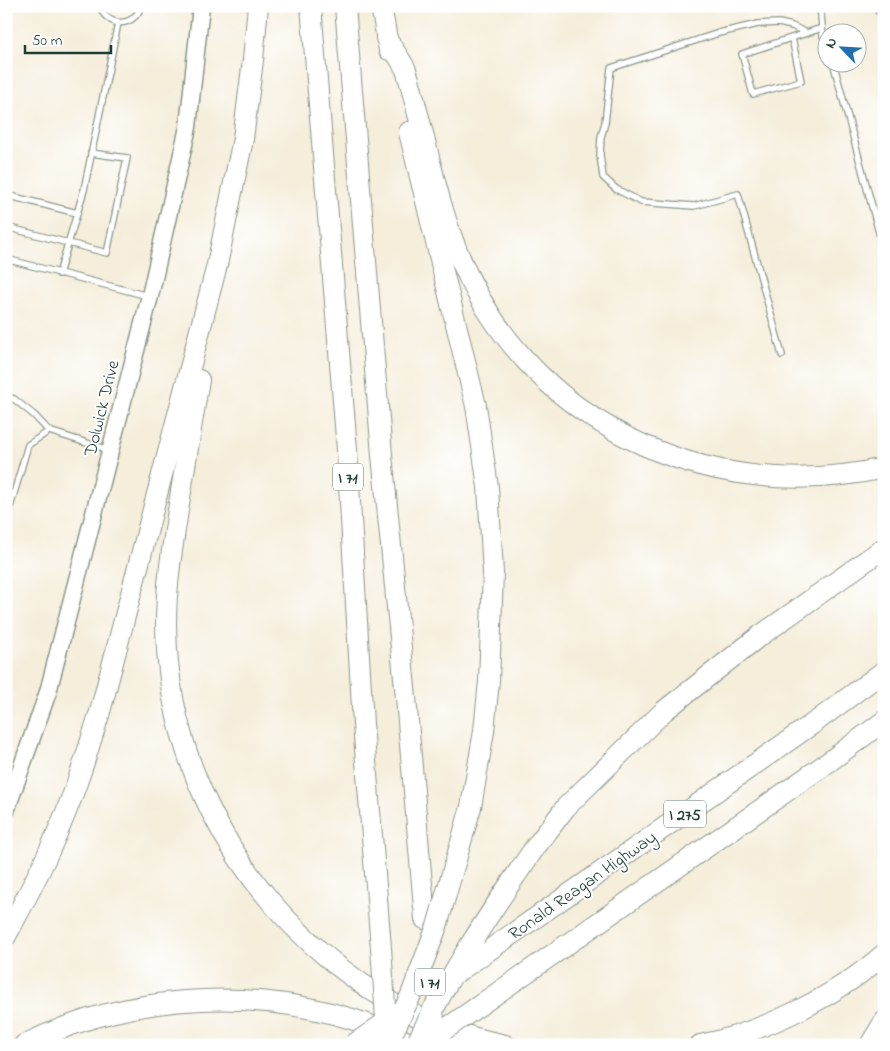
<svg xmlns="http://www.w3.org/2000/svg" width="890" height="1051" font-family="'Indie Flower',sans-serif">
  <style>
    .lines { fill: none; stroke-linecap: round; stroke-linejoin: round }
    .service-casing { stroke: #8a9688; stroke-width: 8 }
    .secondary-casing { stroke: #8a9688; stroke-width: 19 }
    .motorway-casing { stroke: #8a9688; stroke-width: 22 }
    .service { stroke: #fff; stroke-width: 5.5 }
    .secondary { stroke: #fff; stroke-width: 16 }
    .motorway { stroke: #fff; stroke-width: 20 }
    .motorway-bridge-casing { stroke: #8a9688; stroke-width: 22; stroke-linecap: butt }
    .motorway-bridge { stroke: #fff; stroke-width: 20 }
    .labels { text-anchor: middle; stroke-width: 4; stroke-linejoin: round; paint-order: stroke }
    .shield { fill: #fff; stroke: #627771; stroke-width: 1 }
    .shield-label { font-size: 16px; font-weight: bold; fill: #1f3d34 }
    .street-label { font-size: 18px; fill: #1f3d34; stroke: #fff }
  </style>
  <rect width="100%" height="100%" fill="#fff"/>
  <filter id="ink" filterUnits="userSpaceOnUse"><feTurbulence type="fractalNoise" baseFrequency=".02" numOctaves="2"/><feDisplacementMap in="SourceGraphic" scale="10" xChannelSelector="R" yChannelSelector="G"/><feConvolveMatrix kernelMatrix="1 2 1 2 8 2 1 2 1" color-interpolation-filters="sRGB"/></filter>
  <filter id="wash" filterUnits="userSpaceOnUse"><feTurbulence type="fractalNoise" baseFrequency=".0096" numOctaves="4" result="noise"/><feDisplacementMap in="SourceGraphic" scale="20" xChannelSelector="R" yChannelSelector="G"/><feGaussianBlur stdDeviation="1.12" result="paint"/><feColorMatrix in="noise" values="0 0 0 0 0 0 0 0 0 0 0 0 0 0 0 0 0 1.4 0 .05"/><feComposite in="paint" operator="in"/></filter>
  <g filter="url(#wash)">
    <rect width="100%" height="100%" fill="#f5eedb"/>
  </g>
  <g filter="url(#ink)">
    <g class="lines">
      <g class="service-casing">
        <g id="service">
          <path d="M 100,6 C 107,28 134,28 141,6"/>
          <polyline points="820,6 823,36 828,48"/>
          <polyline points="792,38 801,81 753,94 742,54 822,28"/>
          <polyline points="833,62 884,251"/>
          <polyline points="6,195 77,213"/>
          <polyline points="6,227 107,253 127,158 91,153"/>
          <polyline points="6,259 148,296"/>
          <polyline points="59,274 84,190 118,23"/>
          <polyline points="782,355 738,194 694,206 641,202 616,189 603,177 600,155 601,137 605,123 611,68 719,33 758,24 779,23 792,26 807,33"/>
          <polyline points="6,396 14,399 34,415 49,431 109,450"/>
          <polyline points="6,521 28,445 49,431"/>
        </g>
      </g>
      <g class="secondary-casing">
        <g id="secondary">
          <polyline points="881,6 884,9"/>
          <polyline points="6,811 48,692 150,296 188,127 201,6"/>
        </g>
      </g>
      <g class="motorway-casing">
        <g id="motorway">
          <polyline points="311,6 347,450 363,724 381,948"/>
          <polyline points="345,6 382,455 406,698 425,919"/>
          <polyline points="381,6 389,50"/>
          <path d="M 386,38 C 392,48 401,59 406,70 C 411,84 414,100 418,114 C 430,159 439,205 456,248 C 523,421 706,508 884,468"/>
          <polyline points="409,132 476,406 488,487 493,573 489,681 484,731"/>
          <path d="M 199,380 C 192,421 186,462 179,504 C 173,544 166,583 166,624 C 167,757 231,880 334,963 C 369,991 407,1014 449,1030 C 467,1036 487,1041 505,1045"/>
          <polyline points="534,849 566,807 664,711 757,638 884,548"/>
          <path d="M 6,936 C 34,884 61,831 80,774 C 87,754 93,733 100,712 L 217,265 L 243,139 L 253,60 L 258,6"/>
          <polyline points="485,953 818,720 884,671"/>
          <polyline points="516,980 830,761 884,721"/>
          <path d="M 24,1045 C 134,990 269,985 383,1030 C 393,1034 403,1040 413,1045"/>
          <path d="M 700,1045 C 762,1033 837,996 884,954"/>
          <polyline points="870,1045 884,1022"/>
        </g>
      </g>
      <use href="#service" class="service"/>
      <use href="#secondary" class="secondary"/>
      <use href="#motorway" class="motorway"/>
      <g class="motorway-bridge-casing">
        <g id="motorway-bridge">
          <polyline points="381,948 387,1033"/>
          <polyline points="456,973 485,953"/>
          <polyline points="433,1009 436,1045"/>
          <polyline points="427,1042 516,980"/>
          <polyline points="353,1045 403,1010"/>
          <polyline points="387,1045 411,995 437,926 471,807 484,731"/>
          <path d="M 416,1045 C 448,975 490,912 534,849"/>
        </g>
      </g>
      <use href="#motorway-bridge" class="motorway-bridge"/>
    </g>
  </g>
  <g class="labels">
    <g class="shield">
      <rect x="333" y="463.5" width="30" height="27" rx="4"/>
      <rect x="664" y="800.5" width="42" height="27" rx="4"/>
      <rect x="415" y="968.5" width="30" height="27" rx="4"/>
    </g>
    <g class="shield-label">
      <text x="348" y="483">I 71</text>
      <text x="685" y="820">I 275</text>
      <text x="430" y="988">I 71</text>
    </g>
    <g class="street-label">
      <text transform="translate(101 408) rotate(-76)" y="6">Dolwick Drive</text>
      <text transform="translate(582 885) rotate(-35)" y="6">Ronald Reagan Highway</text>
    </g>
  </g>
  <rect width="890" height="1051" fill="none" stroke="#fff" stroke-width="25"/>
  <g transform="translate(842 48) rotate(295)"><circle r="24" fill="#ffffff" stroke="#a5b1ae"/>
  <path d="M0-4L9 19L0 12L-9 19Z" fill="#1f6fb2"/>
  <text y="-8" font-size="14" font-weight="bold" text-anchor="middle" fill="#1f3d34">N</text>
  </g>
  <path d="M25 45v8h86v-8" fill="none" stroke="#1f3d34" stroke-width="2.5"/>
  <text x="32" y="45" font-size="15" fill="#1f3d34" stroke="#ffffff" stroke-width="4" paint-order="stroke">50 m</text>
</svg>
